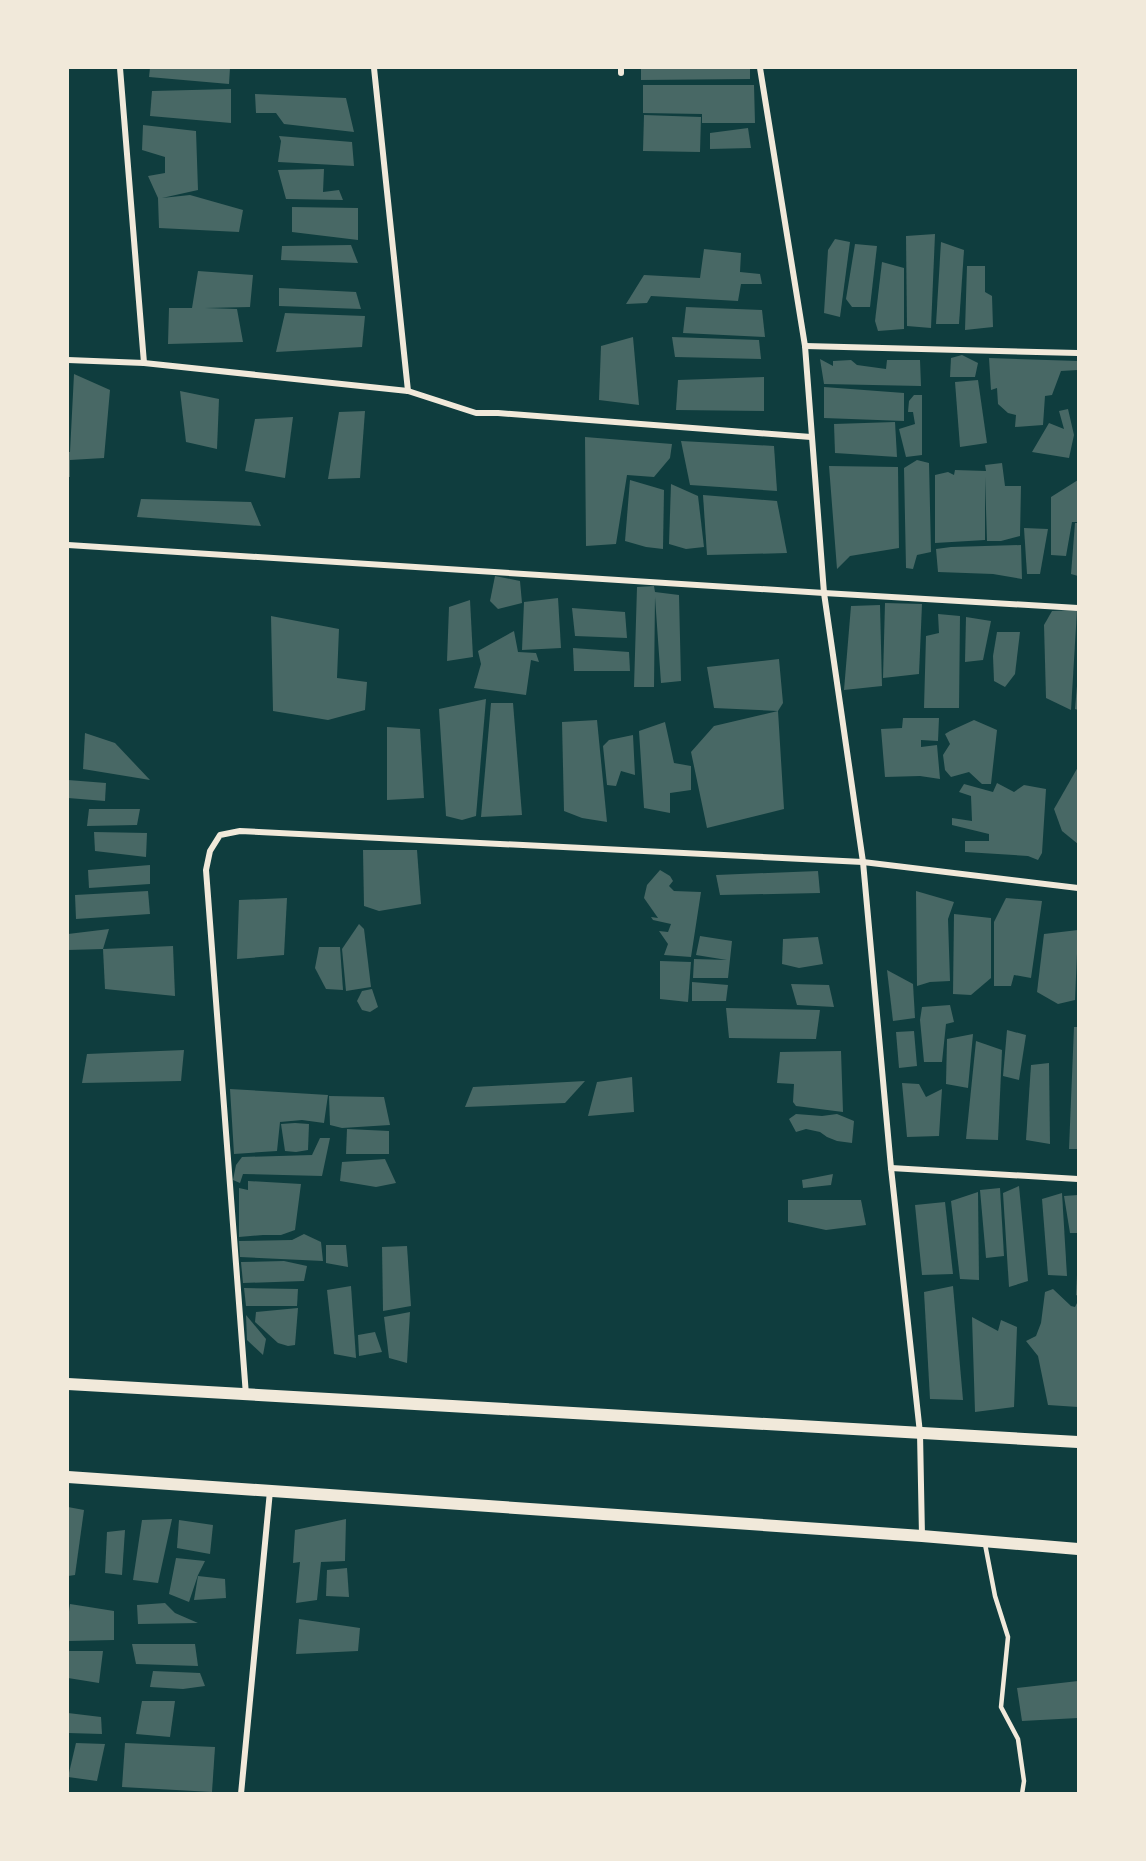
<svg xmlns="http://www.w3.org/2000/svg" width="1146" height="1861" font-family="Signika,sans-serif">
  <style>
    .building { fill: #486865 }
    .lines { fill: none; stroke-linecap: round; stroke-linejoin: round }
    .service { stroke: #f1e9da; stroke-width: 4.5 }
    .minor { stroke: #f1e9da; stroke-width: 6 }
    .secondary { stroke: #f1e9da; stroke-width: 12 }
  </style>
  <rect width="100%" height="100%" fill="#0f3d3e"/>
  <g class="building">
    <polygon points="150,68 230,68 229,84 149,77"/>
    <polygon points="641,68 750,68 750,79 641,80"/>
    <polygon points="643,85 754,85 755,123 702,123 702,114 643,113"/>
    <polygon points="231,89 231,123 150,116 152,91"/>
    <polygon points="255,94 346,98 354,132 284,124 276,113 256,113"/>
    <polygon points="644,115 701,117 700,152 643,151"/>
    <polygon points="143,125 196,131 198,190 162,198 190,195 243,210 239,232 159,228 158,198 148,176 165,173 165,157 142,150"/>
    <polygon points="748,128 751,148 710,149 710,133"/>
    <polygon points="279,136 352,142 354,166 278,162 281,141"/>
    <polygon points="324,169 323,192 339,190 343,200 286,199 278,170"/>
    <polygon points="292,207 358,208 358,240 292,232"/>
    <polygon points="935,234 931,328 907,326 906,236"/>
    <polygon points="835,239 850,242 840,317 824,313 828,250"/>
    <polygon points="941,242 964,250 959,324 936,324"/>
    <polygon points="855,244 877,246 870,307 852,307 846,299"/>
    <polygon points="351,245 358,263 281,260 282,246"/>
    <polygon points="704,249 741,253 740,272 760,274 762,284 741,284 738,301 651,296 647,303 626,304 644,275 700,278"/>
    <polygon points="882,262 904,268 904,329 878,331 875,321"/>
    <polygon points="967,266 985,266 985,292 992,296 993,327 965,330"/>
    <polygon points="198,271 253,275 250,307 205,308 237,309 243,342 168,344 169,308 192,308"/>
    <polygon points="279,288 356,292 361,309 279,306"/>
    <polygon points="686,307 762,310 765,337 683,333"/>
    <polygon points="285,313 365,316 362,347 276,352"/>
    <polygon points="633,337 639,405 599,400 601,346"/>
    <polygon points="672,337 759,340 761,359 675,357"/>
    <polygon points="962,355 978,363 975,377 950,377 951,358"/>
    <polygon points="989,358 1078,361 1078,370 1061,371 1052,395 1045,396 1043,425 1015,427 1016,415 1008,413 998,404 997,388 991,390"/>
    <polygon points="820,359 833,366 833,361 851,360 857,365 886,369 887,360 920,360 921,386 824,384"/>
    <polygon points="74,374 110,390 104,458 70,460 70,477 68,477 68,452 70,452"/>
    <polygon points="764,377 764,411 676,410 678,380"/>
    <polygon points="978,380 987,443 960,447 955,382"/>
    <polygon points="824,387 904,393 904,421 824,418"/>
    <polygon points="180,391 219,399 217,449 186,442"/>
    <polygon points="914,395 922,395 922,455 906,457 899,429 915,424 913,412 908,412 909,401"/>
    <polygon points="1068,409 1074,435 1069,458 1032,452 1049,423 1064,429 1059,411"/>
    <polygon points="365,411 360,478 328,479 339,412"/>
    <polygon points="293,417 285,478 245,471 255,419"/>
    <polygon points="895,422 897,457 835,453 834,424"/>
    <polygon points="585,437 672,444 670,458 654,477 627,475 616,544 586,546"/>
    <polygon points="681,441 774,446 777,491 690,485"/>
    <polygon points="917,460 929,463 931,552 917,555 913,569 906,568 904,468"/>
    <polygon points="1002,463 1005,486 1021,486 1020,536 1001,541 987,541 985,477 985,540 935,543 935,475 948,472 954,475 955,470 986,471 985,465"/>
    <polygon points="829,466 898,467 899,548 850,556 837,569"/>
    <polygon points="630,480 664,490 663,549 646,547 625,541"/>
    <polygon points="1078,480 1078,522 1072,522 1066,556 1051,555 1051,497"/>
    <polygon points="671,484 698,496 704,547 686,549 669,544"/>
    <polygon points="703,495 777,501 787,553 707,555"/>
    <polygon points="141,499 251,502 261,526 137,517"/>
    <polygon points="1075,523 1078,523 1078,576 1071,574"/>
    <polygon points="1024,528 1048,529 1040,574 1027,574"/>
    <polygon points="1021,545 1022,579 993,574 938,572 936,549 951,547"/>
    <polygon points="495,576 520,581 522,603 498,609 490,601"/>
    <polygon points="654,586 655,592 679,595 681,681 661,683 655,597 654,687 634,687 637,587"/>
    <polygon points="558,598 561,648 522,650 524,602"/>
    <polygon points="470,600 473,657 447,661 449,607"/>
    <polygon points="885,603 922,604 919,674 883,678"/>
    <polygon points="880,605 882,686 844,690 851,606"/>
    <polygon points="572,608 625,612 627,638 575,636"/>
    <polygon points="1077,610 1071,710 1046,698 1044,625 1052,611"/>
    <polygon points="938,614 960,616 959,708 924,708 926,636 939,633"/>
    <polygon points="271,616 339,629 337,678 367,682 365,710 328,720 273,711"/>
    <polygon points="966,617 991,621 983,660 965,662"/>
    <polygon points="514,631 518,652 536,653 539,662 531,660 526,695 474,688 481,664 478,651"/>
    <polygon points="997,632 1020,632 1015,674 1005,687 994,681 993,656"/>
    <polygon points="573,648 629,652 630,671 574,671"/>
    <polygon points="779,659 783,703 778,711 784,809 707,828 691,752 714,726 778,711 714,708 707,667"/>
    <polygon points="1077,686 1078,686 1078,710 1075,709"/>
    <polygon points="486,699 476,816 462,820 446,816 439,709"/>
    <polygon points="491,703 513,703 522,815 481,817"/>
    <polygon points="903,718 939,718 938,741 921,740 921,747 937,745 940,779 920,776 885,777 881,729 902,728"/>
    <polygon points="597,720 607,822 582,818 564,811 562,722"/>
    <polygon points="974,720 997,730 991,784 982,784 969,772 951,777 945,770 943,755 950,744 945,734 950,731"/>
    <polygon points="665,722 674,763 691,766 691,790 670,793 670,813 644,808 639,731"/>
    <polygon points="387,727 420,729 424,798 387,800"/>
    <polygon points="85,733 115,743 150,780 83,769"/>
    <polygon points="633,735 635,775 621,771 616,786 607,785 603,746 609,740"/>
    <polygon points="1078,767 1078,844 1062,831 1054,809"/>
    <polygon points="68,780 106,783 105,801 68,798"/>
    <polygon points="997,783 1014,792 1024,785 1046,789 1042,853 1038,860 1028,856 965,852 965,841 989,841 989,834 952,825 952,818 972,821 971,796 959,792 964,784 993,792"/>
    <polygon points="89,809 140,809 137,825 87,826"/>
    <polygon points="94,832 147,833 146,857 95,851"/>
    <polygon points="363,850 417,850 421,904 379,911 364,906"/>
    <polygon points="150,865 150,884 89,888 88,870"/>
    <polygon points="660,870 670,876 673,881 669,886 674,891 701,892 691,957 664,955 668,944 659,931 668,932 671,924 653,920 651,917 658,918 644,898 647,885"/>
    <polygon points="818,871 820,893 720,895 716,875"/>
    <polygon points="148,891 150,914 76,919 75,895"/>
    <polygon points="916,891 954,902 948,919 950,981 930,982 917,986"/>
    <polygon points="287,898 284,955 237,959 239,900"/>
    <polygon points="1006,898 1042,901 1031,978 1014,975 1011,986 994,986 994,922"/>
    <polygon points="954,914 991,918 991,978 971,995 953,994"/>
    <polygon points="359,924 364,929 371,987 346,991 342,949"/>
    <polygon points="109,929 103,949 68,950 68,934"/>
    <polygon points="1078,930 1075,1000 1058,1004 1037,992 1044,934"/>
    <polygon points="700,936 732,941 728,978 693,978 694,959 727,960 696,955"/>
    <polygon points="818,937 823,964 799,968 782,964 783,939"/>
    <polygon points="173,946 175,996 105,989 103,949"/>
    <polygon points="319,947 340,947 343,990 326,989 315,968"/>
    <polygon points="660,961 691,962 688,1002 660,999"/>
    <polygon points="887,970 913,984 915,1018 893,1021"/>
    <polygon points="692,982 728,985 726,1001 692,1001"/>
    <polygon points="791,984 829,985 834,1007 797,1005"/>
    <polygon points="372,989 378,1007 370,1012 362,1010 357,1001 362,991"/>
    <polygon points="950,1005 954,1022 946,1024 942,1062 924,1062 920,1020 922,1007"/>
    <polygon points="726,1008 820,1010 816,1039 729,1038"/>
    <polygon points="1074,1027 1078,1027 1078,1149 1069,1149"/>
    <polygon points="1007,1030 1026,1035 1019,1080 1003,1076"/>
    <polygon points="914,1031 917,1066 899,1068 896,1032"/>
    <polygon points="973,1034 968,1088 946,1084 947,1039"/>
    <polygon points="976,1041 1002,1050 998,1140 966,1139"/>
    <polygon points="184,1050 181,1081 82,1083 87,1054"/>
    <polygon points="841,1051 843,1112 796,1106 793,1102 794,1084 777,1083 780,1052"/>
    <polygon points="1049,1063 1050,1144 1026,1140 1031,1065"/>
    <polygon points="632,1077 634,1112 588,1116 597,1082"/>
    <polygon points="585,1081 565,1103 465,1107 473,1087"/>
    <polygon points="902,1083 919,1084 926,1097 942,1089 939,1136 907,1137"/>
    <polygon points="230,1089 328,1095 324,1123 302,1120 280,1122 277,1151 234,1154"/>
    <polygon points="329,1096 384,1097 390,1125 342,1128 330,1125"/>
    <polygon points="796,1114 822,1116 837,1114 854,1121 852,1143 837,1141 827,1137 820,1132 806,1129 796,1132 789,1119"/>
    <polygon points="295,1123 309,1124 308,1150 296,1152 285,1151 281,1124"/>
    <polygon points="347,1129 389,1131 389,1154 346,1154"/>
    <polygon points="320,1138 330,1138 322,1176 243,1174 240,1183 233,1180 236,1165 242,1157 312,1155"/>
    <polygon points="385,1159 396,1183 376,1187 340,1181 342,1162"/>
    <polygon points="833,1174 831,1185 803,1188 802,1180"/>
    <polygon points="248,1181 301,1184 295,1230 281,1235 263,1235 239,1237 239,1188 248,1190"/>
    <polygon points="1019,1186 1028,1281 1009,1287 1003,1193"/>
    <polygon points="1000,1188 1004,1256 986,1258 980,1190"/>
    <polygon points="978,1192 979,1280 960,1279 951,1201"/>
    <polygon points="1062,1193 1067,1276 1048,1275 1042,1199"/>
    <polygon points="1078,1195 1078,1233 1070,1233 1064,1196"/>
    <polygon points="788,1200 861,1200 866,1225 826,1230 788,1222"/>
    <polygon points="945,1202 953,1274 922,1275 915,1205"/>
    <polygon points="304,1234 321,1242 323,1261 240,1257 239,1241 292,1240"/>
    <polygon points="326,1245 346,1245 348,1267 326,1263"/>
    <polygon points="407,1246 411,1306 383,1311 382,1247"/>
    <polygon points="284,1261 307,1266 304,1281 243,1283 241,1262"/>
    <polygon points="1077,1275 1078,1275 1078,1296 1076,1295"/>
    <polygon points="351,1286 356,1358 334,1354 327,1290"/>
    <polygon points="953,1286 963,1400 930,1399 924,1292"/>
    <polygon points="244,1288 298,1289 297,1306 246,1306"/>
    <polygon points="1053,1289 1071,1306 1075,1307 1078,1301 1078,1407 1048,1405 1038,1356 1026,1341 1036,1336 1041,1323 1045,1292"/>
    <polygon points="298,1308 295,1345 288,1346 278,1343 255,1322 256,1312"/>
    <polygon points="410,1312 407,1363 389,1358 384,1317"/>
    <polygon points="246,1315 266,1339 263,1355 247,1340"/>
    <polygon points="972,1317 998,1331 1001,1320 1017,1327 1014,1407 975,1412"/>
    <polygon points="375,1332 382,1352 359,1356 358,1335"/>
    <polygon points="68,1507 84,1510 75,1575 68,1576"/>
    <polygon points="172,1519 158,1583 133,1580 142,1520"/>
    <polygon points="346,1519 345,1561 321,1562 317,1600 296,1603 300,1562 293,1563 295,1530"/>
    <polygon points="179,1520 213,1525 210,1554 177,1548"/>
    <polygon points="125,1530 122,1575 105,1573 107,1532"/>
    <polygon points="176,1558 205,1561 198,1575 189,1602 169,1594"/>
    <polygon points="347,1568 349,1597 326,1596 327,1570"/>
    <polygon points="198,1576 225,1579 226,1598 194,1600"/>
    <polygon points="165,1603 175,1613 198,1623 138,1624 137,1605"/>
    <polygon points="70,1604 114,1611 114,1640 68,1641 68,1619"/>
    <polygon points="299,1619 360,1628 358,1651 296,1654"/>
    <polygon points="132,1644 195,1644 198,1666 136,1664"/>
    <polygon points="68,1651 103,1651 99,1683 68,1678"/>
    <polygon points="153,1671 200,1673 205,1686 183,1689 150,1687"/>
    <polygon points="1078,1681 1078,1718 1022,1721 1017,1688"/>
    <polygon points="142,1701 175,1701 170,1737 136,1734"/>
    <polygon points="68,1713 101,1717 102,1734 68,1733"/>
    <polygon points="76,1743 105,1744 97,1781 68,1777"/>
    <polygon points="125,1743 215,1747 212,1792 122,1787"/>
  </g>
  <g class="lines">
    <polyline class="service" points="985,1544 995,1596 1008,1637 1001,1707 1018,1739 1024,1781 1022,1794"/>
    <g class="minor">
      <polyline points="120,68 144,363"/>
      <polyline points="374,68 408,391"/>
      <polyline points="621,68 621,73"/>
      <polyline points="760,68 805,346 824,593 863,862 891,1168 920,1433 922,1536"/>
      <polyline points="805,346 1078,353"/>
      <polyline points="68,360 144,363 408,391 476,413 498,413 811,437"/>
      <polyline points="68,545 824,593 1078,608"/>
      <polyline points="891,1168 1078,1179"/>
      <polyline points="246,1395 206,870 210,851 220,835 240,831 863,862 1078,888"/>
      <polyline points="241,1794 270,1491"/>
    </g>
    <g class="secondary">
      <polyline points="68,1384 1078,1442"/>
      <polyline points="68,1477 922,1536 1078,1549"/>
    </g>
  </g>
  <rect width="1146" height="1861" fill="none" stroke="#f1e9da" stroke-width="138"/>
</svg>
